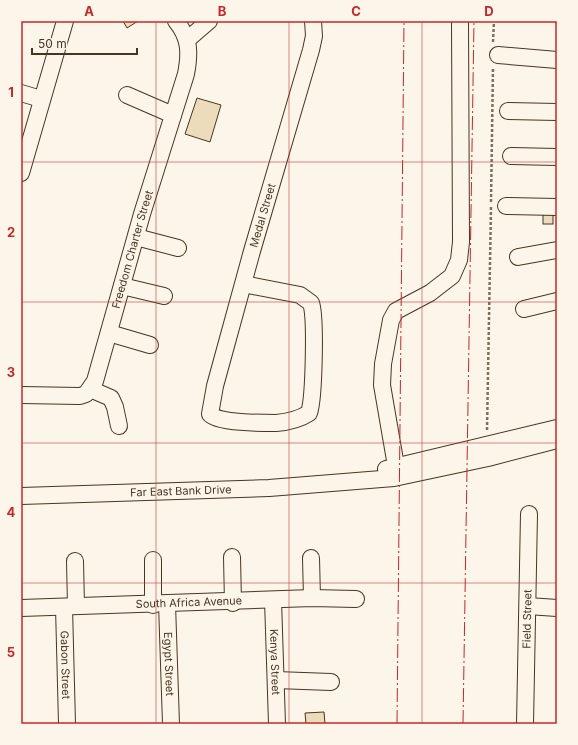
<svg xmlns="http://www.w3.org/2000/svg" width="578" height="745" font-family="Inter,sans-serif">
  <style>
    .building { fill: #ecdcbc; stroke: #4a3520 }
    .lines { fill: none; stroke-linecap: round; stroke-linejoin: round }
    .minor-casing { stroke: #4a3520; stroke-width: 18 }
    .path { stroke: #7f6f5c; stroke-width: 2.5; stroke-dasharray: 3 2; stroke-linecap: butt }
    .minor { stroke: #fbf6e9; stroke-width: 16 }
    .power { stroke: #c62828; stroke-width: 1; stroke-dasharray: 14 3 2 3; stroke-linecap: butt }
    .grid { fill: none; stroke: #c62828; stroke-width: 1; stroke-opacity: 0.55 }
    .labels { text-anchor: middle; stroke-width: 3; stroke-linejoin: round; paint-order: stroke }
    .street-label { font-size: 11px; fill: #4a3520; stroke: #fbf6e9 }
    .neatline { fill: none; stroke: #c62828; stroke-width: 1.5 }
    .grid-label { font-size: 13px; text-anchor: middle; font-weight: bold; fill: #c62828 }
  </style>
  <rect width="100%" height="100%" fill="#fbf6e9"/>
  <g class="building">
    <polygon points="123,21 138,21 127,28"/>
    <polygon points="197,98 221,105 210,142 185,134"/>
    <rect x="543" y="212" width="10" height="12"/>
    <polygon points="324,712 325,724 306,724 305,713"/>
  </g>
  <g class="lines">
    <g class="minor-casing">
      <g id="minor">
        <polyline points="188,39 209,21"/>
        <polyline points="498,55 557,60"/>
        <polyline points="21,93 41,99"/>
        <polyline points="127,95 173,115"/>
        <polyline points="508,111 557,112"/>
        <polyline points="511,156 557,157"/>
        <polyline points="21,173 65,21"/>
        <polyline points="506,206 557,207"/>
        <polyline points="136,237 178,248"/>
        <polyline points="518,257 557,250"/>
        <path id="s1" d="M 243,284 L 300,295 L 311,303 C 316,317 314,399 309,413 C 300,419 288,422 276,423 C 264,423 216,423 210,414 L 215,386 L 252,251 L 311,50 L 314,36 L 313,21"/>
        <polyline points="122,286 164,296"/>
        <polyline points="524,309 557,301"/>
        <polyline points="109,333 150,345"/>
        <polyline points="90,389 111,398 115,407 119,426"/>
        <path id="s2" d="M 21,395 L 80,396 L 86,394 L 95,381 L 142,214 L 186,74 C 190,53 190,38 176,21"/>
        <polyline points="396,466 382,385 383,364 391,320 396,311 430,293 452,276 459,260 461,242 460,21"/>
        <polyline points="386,469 557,428"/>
        <path id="s3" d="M 21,496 L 269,488 L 394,478 L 488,458 L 557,440"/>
        <polyline points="232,557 233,603"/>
        <polyline points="311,558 312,598"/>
        <polyline points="153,560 153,605"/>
        <polyline points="75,561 76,606"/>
        <path id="s4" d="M 273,600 L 277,724"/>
        <path id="s5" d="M 167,604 L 171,724"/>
        <polyline points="528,606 557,608"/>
        <path id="s6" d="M 64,607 L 67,724"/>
        <path id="s7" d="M 21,608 L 312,598 L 356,599"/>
        <polyline points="276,680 331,682"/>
        <path id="s8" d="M 525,724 L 529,514"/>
      </g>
    </g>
    <g class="path">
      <polyline points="493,42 494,21"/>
      <polyline points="491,202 493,67"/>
      <polyline points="487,430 491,207"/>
    </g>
    <use href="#minor" class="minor"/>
    <g class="power">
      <polyline points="397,724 404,21"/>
      <polyline points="463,724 474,21"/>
    </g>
  </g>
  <path class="grid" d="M 156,21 L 156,724M 289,21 L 289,724M 422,21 L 422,724M 21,162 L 557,162M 21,302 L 557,302M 21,443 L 557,443M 21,583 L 557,583"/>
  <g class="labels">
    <g class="street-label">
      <text dy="4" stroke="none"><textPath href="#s1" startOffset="490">Medal Street</textPath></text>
      <text dy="4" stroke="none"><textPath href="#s2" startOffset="218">Freedom Charter Street</textPath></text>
      <text dy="4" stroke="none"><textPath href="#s3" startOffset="160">Far East Bank Drive</textPath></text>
      <text dy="4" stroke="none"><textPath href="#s7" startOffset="168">South Africa Avenue</textPath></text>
      <text dy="4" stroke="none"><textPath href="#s8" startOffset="105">Field Street</textPath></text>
      <text dy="4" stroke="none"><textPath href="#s4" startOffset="62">Kenya Street</textPath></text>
      <text dy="4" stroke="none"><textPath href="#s5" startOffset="60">Egypt Street</textPath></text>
      <text dy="4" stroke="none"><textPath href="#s6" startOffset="58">Gabon Street</textPath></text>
    </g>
  </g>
  <rect width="578" height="745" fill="none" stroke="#fbf6e9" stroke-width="44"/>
  <path d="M32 48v6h105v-6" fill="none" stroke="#4a3520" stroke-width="2"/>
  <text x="38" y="48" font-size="12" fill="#4a3520" stroke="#fbf6e9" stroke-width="3" paint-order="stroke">50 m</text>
  <rect x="22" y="22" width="534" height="701" class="neatline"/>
  <g class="grid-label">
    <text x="89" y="16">A</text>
    <text x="222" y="16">B</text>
    <text x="356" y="16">C</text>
    <text x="489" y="16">D</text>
    <text x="11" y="97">1</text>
    <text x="11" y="237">2</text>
    <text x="11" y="377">3</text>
    <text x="11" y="517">4</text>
    <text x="11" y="657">5</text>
  </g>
</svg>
